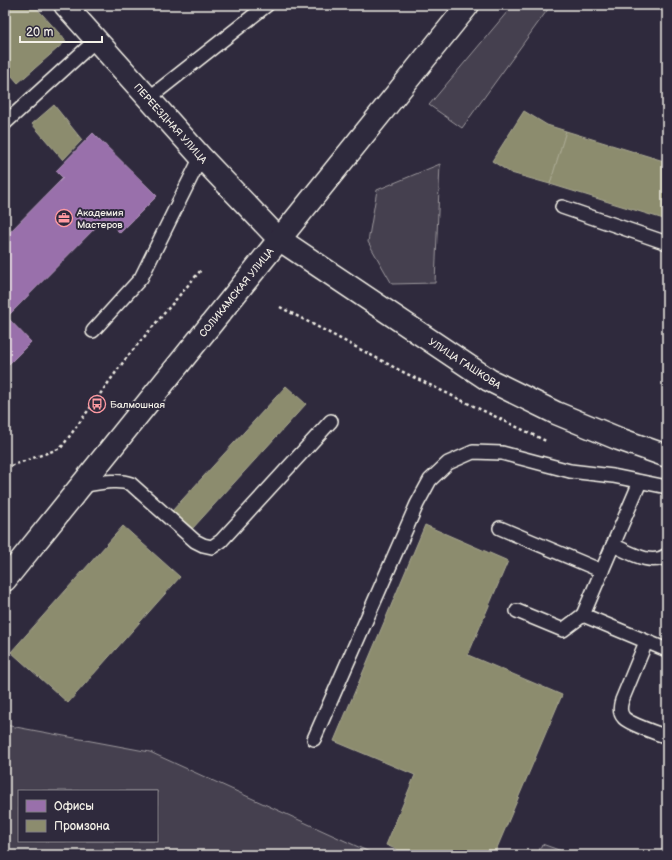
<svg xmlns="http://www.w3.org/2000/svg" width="672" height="860" font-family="'Balsamiq Sans',sans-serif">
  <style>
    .green { fill: #454050; stroke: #9c989c; fill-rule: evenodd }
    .offices { fill: #9970ab; stroke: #b497bd }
    .industry { fill: #8c8c6e; stroke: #abaa93 }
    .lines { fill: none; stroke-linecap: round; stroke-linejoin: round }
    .lane-casing { stroke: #f4f1e8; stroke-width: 16 }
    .street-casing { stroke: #f4f1e8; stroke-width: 25 }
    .secondary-casing { stroke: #f4f1e8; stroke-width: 25 }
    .primary-casing { stroke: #f4f1e8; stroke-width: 25 }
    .path { stroke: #f4f1e8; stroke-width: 2.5; stroke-dasharray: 3 3; stroke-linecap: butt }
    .lane { stroke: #2f2a3d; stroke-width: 13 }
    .street { stroke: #2f2a3d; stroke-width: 22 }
    .secondary { stroke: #2f2a3d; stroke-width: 22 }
    .primary { stroke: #2f2a3d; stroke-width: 22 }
    .labels { text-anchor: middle; stroke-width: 4; stroke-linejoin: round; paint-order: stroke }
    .street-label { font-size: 10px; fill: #f4f1e8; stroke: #2f2a3d }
    .poi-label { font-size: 10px; fill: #f4f1e8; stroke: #2f2a3d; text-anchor: start }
  </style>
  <rect width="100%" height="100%" fill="#2f2a3d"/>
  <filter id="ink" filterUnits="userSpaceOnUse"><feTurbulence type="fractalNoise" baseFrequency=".025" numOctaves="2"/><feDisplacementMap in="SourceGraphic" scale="8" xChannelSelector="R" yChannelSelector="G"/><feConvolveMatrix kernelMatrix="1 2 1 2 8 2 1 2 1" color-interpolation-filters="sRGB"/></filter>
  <g filter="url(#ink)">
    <g class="green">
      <polygon points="513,5 551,5 462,128 429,105"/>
      <polygon points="440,164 435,283 392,284 368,242 377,190"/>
      <path d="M 5,725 L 150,752 L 376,855 L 5,855 ZM 19,791 L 157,791 L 157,841 L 19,841 Z"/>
      <polygon points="542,844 573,855 537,855"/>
    </g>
    <polygon class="offices" points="93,133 157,196 120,233 105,218 7,317 31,342 5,368 5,237 63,178 56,171"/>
    <g class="industry">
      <polygon points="5,5 34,5 66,41 18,83 5,68"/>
      <polygon points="54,105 82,140 63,160 32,124"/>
      <polygon points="524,111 547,125 566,131 550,184 511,173 492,161"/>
      <polygon points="566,131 667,162 667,220 550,184"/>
      <polygon points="286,386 306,404 192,529 172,511"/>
      <polygon points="425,525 508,561 468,655 562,695 494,855 410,855 386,845 415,775 334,741"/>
      <polygon points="123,526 180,577 68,703 11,652"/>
    </g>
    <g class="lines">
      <g class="lane-casing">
        <g id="lane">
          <polyline points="149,98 267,5"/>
          <polyline points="5,123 96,40"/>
          <polyline points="562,207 667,243"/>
          <polyline points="93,331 141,278 201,157"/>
          <polyline points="640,482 583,615 667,650"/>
          <path d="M 80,486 C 96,484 116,478 131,484 L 195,541 L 203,545 L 212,547 L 221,541 L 331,421"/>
          <polyline points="500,528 602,571"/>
          <path d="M 613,545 C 629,552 651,567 667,555"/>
          <polyline points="517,611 563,630 583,615"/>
          <path d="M 646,642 L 622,700 C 620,706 619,713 624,718 C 631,725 657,733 667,737"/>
          <polyline points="314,739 417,504 430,480 448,463 473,452 502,453 570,471 613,476 667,487"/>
        </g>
      </g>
      <g class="street-casing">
        <polyline id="street" points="65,5 201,157 279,239"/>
      </g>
      <g class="secondary-casing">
        <polyline id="secondary" points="279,239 489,380 556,413 619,439 667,456"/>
      </g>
      <g class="primary-casing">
        <polyline id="primary" points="5,580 468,5"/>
      </g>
      <g class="path">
        <polyline points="280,307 405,373 546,441"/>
        <polyline points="5,468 61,448 127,357 201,270"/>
      </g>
      <use href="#lane" class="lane"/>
      <use href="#street" class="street"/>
      <use href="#secondary" class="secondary"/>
      <use href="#primary" class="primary"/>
    </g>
  </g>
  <defs>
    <g id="office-ring" transform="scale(0.9)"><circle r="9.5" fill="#2f2a3d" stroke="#ff9aa2" stroke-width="1.5"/><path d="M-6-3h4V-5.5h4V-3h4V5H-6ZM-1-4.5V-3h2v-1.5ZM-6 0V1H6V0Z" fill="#ff9aa2"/></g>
    <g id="bus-ring" transform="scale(0.9)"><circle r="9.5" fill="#2f2a3d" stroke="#ff9aa2" stroke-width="1.5"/><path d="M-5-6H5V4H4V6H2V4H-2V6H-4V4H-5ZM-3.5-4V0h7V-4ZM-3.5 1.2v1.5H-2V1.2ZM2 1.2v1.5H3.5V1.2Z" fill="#ff9aa2"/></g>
  </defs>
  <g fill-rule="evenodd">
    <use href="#office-ring" x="64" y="218"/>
    <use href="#bus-ring" x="97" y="404"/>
  </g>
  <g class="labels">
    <g class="street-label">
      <text transform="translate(171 123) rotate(48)" y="4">ПЕРЕЕЗДНАЯ УЛИЦА</text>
      <text transform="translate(236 292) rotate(-51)" y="4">СОЛИКАМСКАЯ УЛИЦА</text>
      <text transform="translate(465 363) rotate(33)" y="4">УЛИЦА ГАШКОВА</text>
    </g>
    <g class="poi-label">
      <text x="77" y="216">Академия<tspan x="77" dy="12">Мастеров</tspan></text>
      <text x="110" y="408">Балмошная</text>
    </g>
  </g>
  <rect width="672" height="860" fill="none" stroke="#2f2a3d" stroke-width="20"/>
  <rect x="10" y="10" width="652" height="840" fill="none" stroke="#f4f1e8" stroke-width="1.5" filter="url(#ink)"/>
  <rect x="18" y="790" width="140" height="52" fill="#2f2a3d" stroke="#7e7a81"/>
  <rect x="26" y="800" width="20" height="12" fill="#9970ab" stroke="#7e7a81"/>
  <text x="54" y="810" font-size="12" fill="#f4f1e8">Офисы</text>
  <rect x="26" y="820" width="20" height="12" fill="#8c8c6e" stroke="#7e7a81"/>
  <text x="54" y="830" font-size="12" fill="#f4f1e8">Промзона</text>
  <path d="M20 36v6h82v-6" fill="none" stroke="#f4f1e8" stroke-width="2"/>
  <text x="26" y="36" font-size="12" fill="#f4f1e8" stroke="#2f2a3d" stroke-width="3" paint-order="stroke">20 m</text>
</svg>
